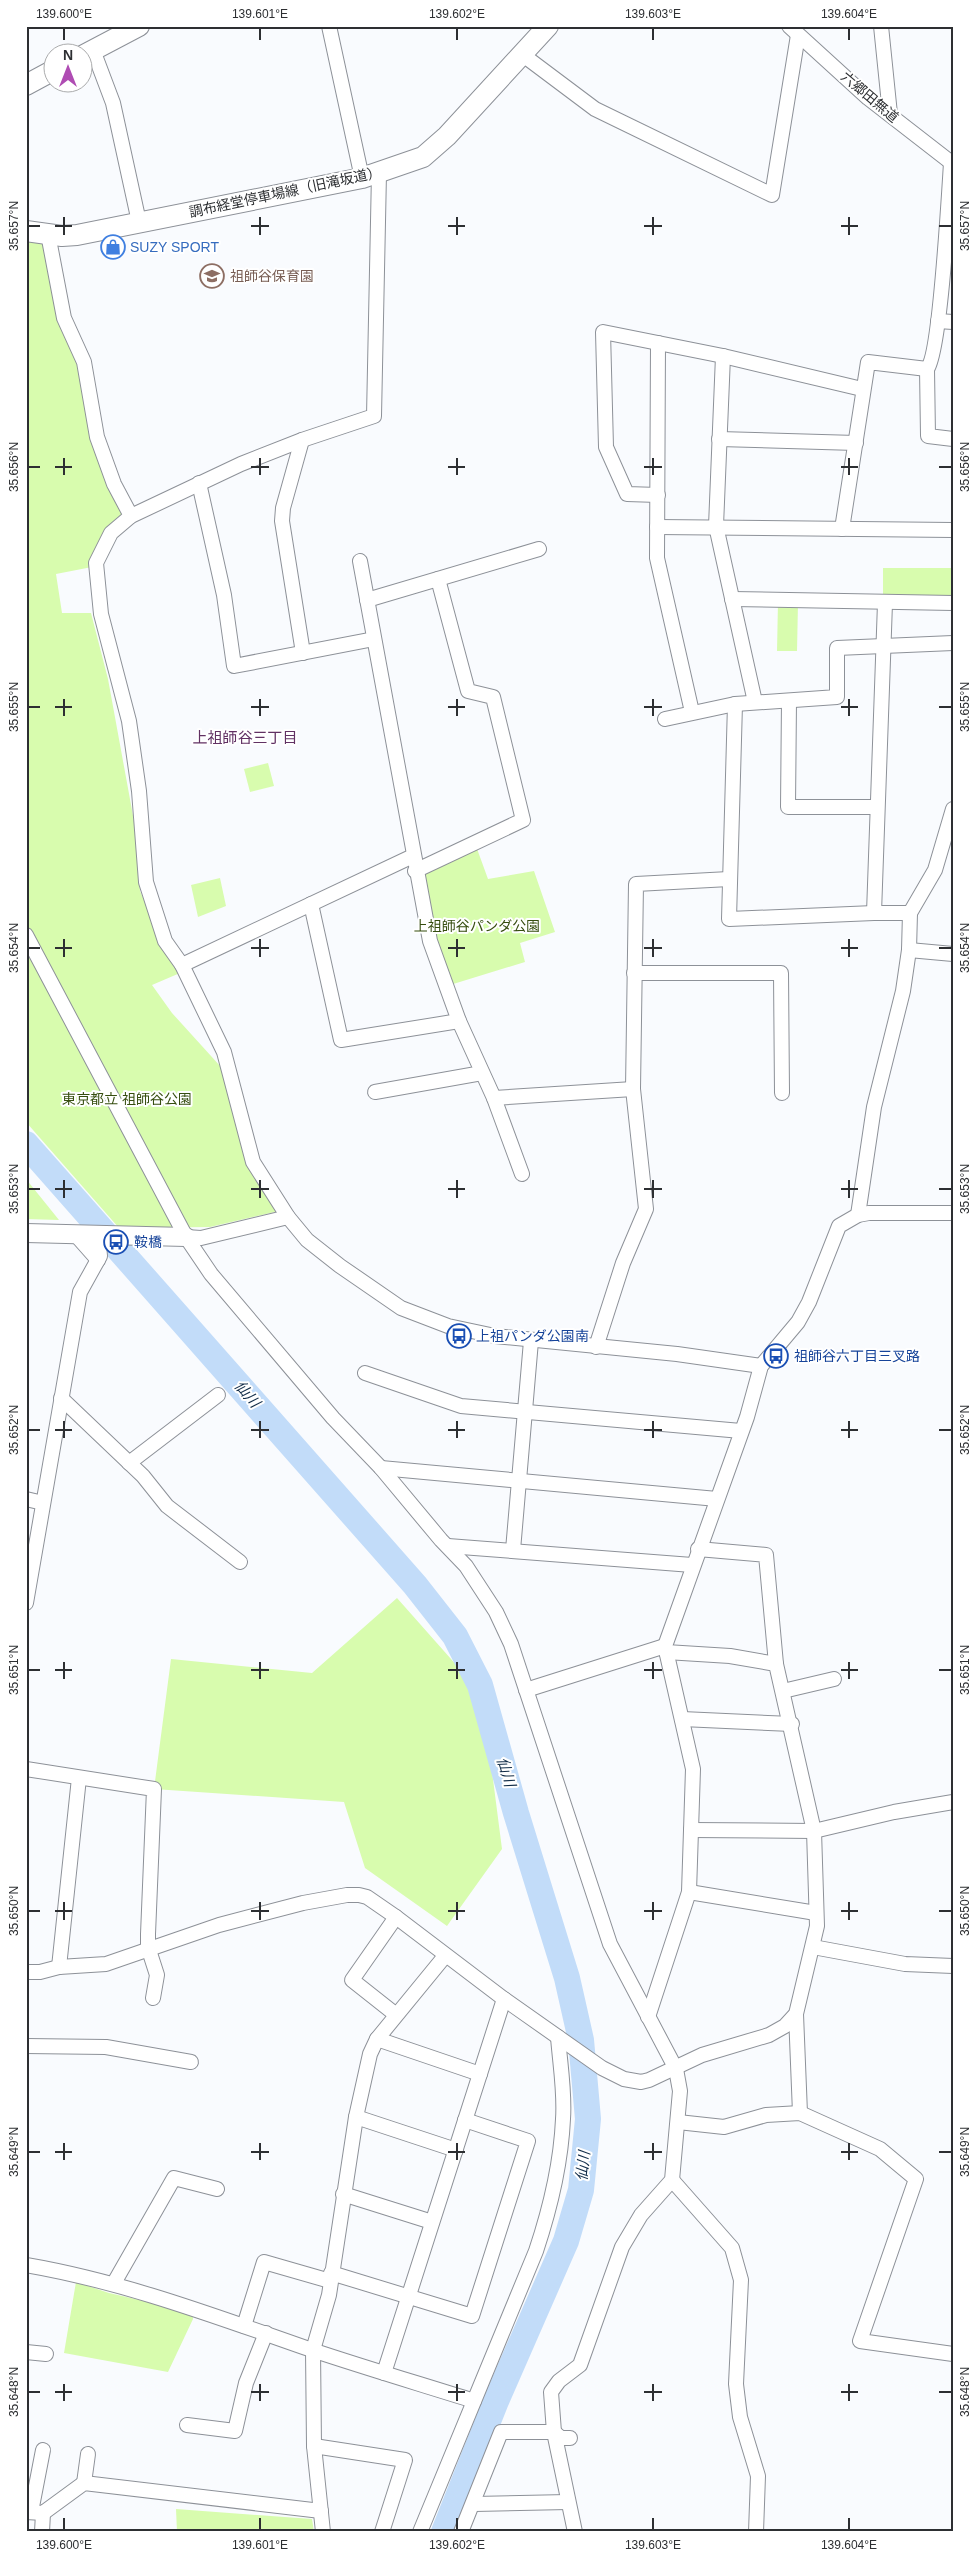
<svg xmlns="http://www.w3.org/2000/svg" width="979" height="2558" font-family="Helvetica,'Noto Sans JP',sans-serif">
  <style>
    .green { fill: #d8fcae }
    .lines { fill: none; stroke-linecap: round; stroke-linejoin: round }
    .river { stroke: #c2dcf9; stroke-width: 26 }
    .minor-casing { stroke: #8d9198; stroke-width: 16 }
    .tertiary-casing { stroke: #8d9198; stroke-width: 20 }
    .secondary-casing { stroke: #8d9198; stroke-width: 22 }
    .minor { stroke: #fff; stroke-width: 14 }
    .tertiary { stroke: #fff; stroke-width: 18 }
    .secondary { stroke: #fff; stroke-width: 20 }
    .ticks { fill: none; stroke: #2d2f32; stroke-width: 2 }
    .labels { text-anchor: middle; stroke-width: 4; stroke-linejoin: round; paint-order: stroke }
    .street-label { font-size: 14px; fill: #2d2f32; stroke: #fff }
    .shop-label { font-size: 14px; fill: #366cbe; stroke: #fff; text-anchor: start }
    .education-label { font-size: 14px; fill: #785e54; stroke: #fff; text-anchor: start }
    .park-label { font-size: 14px; fill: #364d0f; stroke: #fff }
    .transit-label { font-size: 14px; fill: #164399; stroke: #fff; text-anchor: start }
    .neighbourhood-label { font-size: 15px; fill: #613163; stroke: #fff }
    .water-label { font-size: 15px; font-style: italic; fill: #102b47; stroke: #fff }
    .neatline { fill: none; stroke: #2d2f32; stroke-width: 2 }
    .ticks-label { font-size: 12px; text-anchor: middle; fill: #2d2f32 }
  </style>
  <rect width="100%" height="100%" fill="#f9fbfe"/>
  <g class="green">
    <polygon points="26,237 39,238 46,247 125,511 92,567 56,574 62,613 91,613 108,679 136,832 140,891 165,949 180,973 152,985 172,1013 221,1067 279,1211 210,1227 119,1228 26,1122"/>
    <rect x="883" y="568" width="70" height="28"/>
    <polygon points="778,602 798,603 797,651 777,651"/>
    <polygon points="268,763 274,786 250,792 244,769"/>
    <polygon points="476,846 488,879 534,871 555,932 520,943 525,962 450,985 433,939 421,873"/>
    <polygon points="220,878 226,906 198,917 191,885"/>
    <polygon points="26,1179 59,1220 26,1219"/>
    <polygon points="397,1598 482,1694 502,1849 447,1926 365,1868 344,1802 154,1789 171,1659 312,1673"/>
    <polygon points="76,2282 109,2293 192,2312 193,2319 168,2372 64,2353"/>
    <polygon points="176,2509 312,2519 314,2532 177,2532"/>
  </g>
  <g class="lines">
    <polyline class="river" points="26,1144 415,1585 455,1636 480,1685 516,1813 567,1978 581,2040 588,2119 581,2190 566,2241 496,2401 444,2532"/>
    <g class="minor-casing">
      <g id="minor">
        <polyline points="329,26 362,178"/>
        <polyline points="789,26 868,98 953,164"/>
        <polyline points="881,26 890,114"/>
        <polyline points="93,50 113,103 139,222"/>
        <polyline points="523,55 595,109 772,195 798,35"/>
        <path d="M 951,163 C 949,193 940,355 927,369 L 928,436 L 953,439"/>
        <polyline points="379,173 374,416 302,440 241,464 131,516 111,533 96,563 101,614 129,721 139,791 146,882 165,941 182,965 224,1052 253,1162 288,1217 307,1240 340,1266 401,1308 448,1326 495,1336 677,1354 761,1366"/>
        <polyline points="48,234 64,318 84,362 97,437 114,484 131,516"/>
        <polyline points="938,321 953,322"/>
        <polyline points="658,343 657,558 692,712"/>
        <polyline points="723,356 716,526 755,702"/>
        <polyline points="719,439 856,443"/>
        <polyline points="302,440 283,508 282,521 303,653"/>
        <polyline points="199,483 224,595 234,666 374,639"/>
        <polyline points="658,495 627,494 606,447 603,332 723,356 862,389"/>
        <polyline points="657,527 953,530"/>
        <polyline points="842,529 868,362 927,369"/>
        <polyline points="360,561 430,941 459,1021 494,1098 522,1174"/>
        <polyline points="732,599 953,603"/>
        <polyline points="367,600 539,549"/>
        <polyline points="789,701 788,807 877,807"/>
        <polyline points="735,704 729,919 874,913 910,913"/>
        <polyline points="665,719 735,704 837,697 837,648 953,643"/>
        <polyline points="415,871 523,820 493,697 468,691 438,579"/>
        <polyline points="311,904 341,1040 459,1021"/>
        <polyline points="874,913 885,603"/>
        <polyline points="26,935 186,1237 211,1274 333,1418 381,1468 441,1540 466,1566 496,1612 511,1644 610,1944 676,2069 680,2091 672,2180 641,2215 622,2247 580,2365 559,2381 551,2392 554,2432 575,2532"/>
        <polyline points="909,950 953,954"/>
        <polyline points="182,965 413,856"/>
        <polyline points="634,973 781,973 782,1093"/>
        <polyline points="375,1092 482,1073"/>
        <polyline points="494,1098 633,1089"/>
        <polyline points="858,1215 874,1107 903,991 909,950 910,913 935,870 953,809"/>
        <polyline points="75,1234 98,1260"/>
        <polyline points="186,1237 201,1238 288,1217"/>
        <polyline points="596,1347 623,1263 646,1209 633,1089 636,884 729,879"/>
        <polyline points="365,1373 461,1406 741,1431"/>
        <polyline points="61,1398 143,1476 167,1506 240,1562"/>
        <polyline points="129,1463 218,1395"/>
        <polyline points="381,1468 717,1499"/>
        <polyline points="26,1499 43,1503"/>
        <polyline points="448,1546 692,1565"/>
        <polyline points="698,1549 766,1555 776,1664"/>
        <polyline points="513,1550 531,1341"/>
        <polyline points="26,1603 80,1292 100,1256 98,1235"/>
        <polyline points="526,1690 665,1646"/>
        <polyline points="783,1691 834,1679"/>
        <polyline points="682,1719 792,1724"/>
        <polyline points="26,1769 154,1789 148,1934 148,1947 157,1975 153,1998"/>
        <polyline points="691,1830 814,1831 894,1812 953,1802"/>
        <polyline points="689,1892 816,1913"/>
        <polyline points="813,1947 905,1964 953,1966"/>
        <polyline points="59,1967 79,1778"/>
        <polyline points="26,1972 40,1972 59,1967 106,1964 219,1925 303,1903 347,1895 359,1895 367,1897 396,1917 504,1999 602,2068 624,2079 641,2082 649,2080 702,2055 769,2035 785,2026 796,2014 817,1926 814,1831 776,1664 730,1656 666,1652"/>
        <polyline points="395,2014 352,1980 396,1917"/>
        <polyline points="796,2014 800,2113"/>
        <polyline points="648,2017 689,1892 693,1769 665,1646 747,1417 761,1366 798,1322 809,1302 839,1226 858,1215 869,1213 953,1213"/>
        <polyline points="377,2039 480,2074"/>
        <polyline points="26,2046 106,2047 191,2062"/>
        <polyline points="356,2117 456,2150"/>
        <polyline points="678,2122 724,2127 766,2115 800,2113 880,2149 916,2179 860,2341 953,2354"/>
        <polyline points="672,2180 732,2248 741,2280 736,2384 740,2417 758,2476 756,2532"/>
        <polyline points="343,2194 432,2222"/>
        <path d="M 26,2265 C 125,2282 217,2317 312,2350 C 366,2368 420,2384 474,2401"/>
        <polyline points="331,2273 472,2316 528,2141 465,2120"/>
        <polyline points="114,2283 174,2178 217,2189"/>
        <polyline points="244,2326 264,2262 330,2281"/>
        <polyline points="26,2352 46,2354"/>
        <polyline points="384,2373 504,1999"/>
        <polyline points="187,2425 235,2431 246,2383 266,2333"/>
        <polyline points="314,2446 405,2460 382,2532"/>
        <polyline points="84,2483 88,2454"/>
        <polyline points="474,2504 568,2502"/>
        <polyline points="26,2512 43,2513 84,2483 321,2511"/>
        <polyline points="31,2512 43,2450"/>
        <polyline points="42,2532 43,2513"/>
        <polyline points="323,2532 314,2446 313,2350 329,2295 356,2117 370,2054 377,2039 445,1956"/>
        <path d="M 420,2532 L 536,2251 C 550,2209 561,2164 563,2119 C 565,2092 560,2064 558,2037"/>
        <polyline points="461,2532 501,2432 554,2432 561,2438 570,2438"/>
      </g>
    </g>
    <g class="tertiary-casing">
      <polyline id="tertiary" points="26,1233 186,1237"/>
    </g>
    <g class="secondary-casing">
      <g id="secondary">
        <polyline points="82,56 139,26"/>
        <polyline points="26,85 52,71"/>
        <polyline points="26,231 62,236 77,235 362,178 423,157 447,136 548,26"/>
      </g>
    </g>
    <use href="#minor" class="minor"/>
    <use href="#tertiary" class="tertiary"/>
    <use href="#secondary" class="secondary"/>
  </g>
  <path class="ticks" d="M 64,28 L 64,40M 260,28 L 260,40M 457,28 L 457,40M 653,28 L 653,40M 849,28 L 849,40M 64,217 L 64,235M 260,217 L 260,235M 457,217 L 457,235M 653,217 L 653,235M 849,217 L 849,235M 28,226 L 40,226M 55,226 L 72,226M 251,226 L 269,226M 448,226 L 465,226M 644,226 L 662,226M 841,226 L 858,226M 939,226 L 952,226M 64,458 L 64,475M 260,458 L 260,475M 457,458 L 457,475M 653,458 L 653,475M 849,458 L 849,475M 28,467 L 40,467M 55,467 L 72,467M 251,467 L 269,467M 448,467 L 465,467M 644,467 L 662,467M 841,467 L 858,467M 939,467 L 952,467M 64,699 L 64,716M 260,699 L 260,716M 457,699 L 457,716M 653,699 L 653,716M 849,699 L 849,716M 28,707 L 40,707M 55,707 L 72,707M 251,707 L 269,707M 448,707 L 465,707M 644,707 L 662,707M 841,707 L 858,707M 939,707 L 952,707M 64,939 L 64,957M 260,939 L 260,957M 457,939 L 457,957M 653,939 L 653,957M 849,939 L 849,957M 28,948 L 40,948M 55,948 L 72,948M 251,948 L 269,948M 448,948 L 465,948M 644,948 L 662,948M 841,948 L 858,948M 939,948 L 952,948M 64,1180 L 64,1198M 260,1180 L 260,1198M 457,1180 L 457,1198M 653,1180 L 653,1198M 849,1180 L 849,1198M 28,1189 L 40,1189M 55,1189 L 72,1189M 251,1189 L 269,1189M 448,1189 L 465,1189M 644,1189 L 662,1189M 841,1189 L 858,1189M 939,1189 L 952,1189M 64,1421 L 64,1438M 260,1421 L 260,1438M 457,1421 L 457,1438M 653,1421 L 653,1438M 849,1421 L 849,1438M 28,1430 L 40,1430M 55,1430 L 72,1430M 251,1430 L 269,1430M 448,1430 L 465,1430M 644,1430 L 662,1430M 841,1430 L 858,1430M 939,1430 L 952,1430M 64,1662 L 64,1679M 260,1662 L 260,1679M 457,1662 L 457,1679M 653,1662 L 653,1679M 849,1662 L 849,1679M 28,1670 L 40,1670M 55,1670 L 72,1670M 251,1670 L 269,1670M 448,1670 L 465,1670M 644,1670 L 662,1670M 841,1670 L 858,1670M 939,1670 L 952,1670M 64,1902 L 64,1920M 260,1902 L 260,1920M 457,1902 L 457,1920M 653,1902 L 653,1920M 849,1902 L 849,1920M 28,1911 L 40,1911M 55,1911 L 72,1911M 251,1911 L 269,1911M 448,1911 L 465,1911M 644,1911 L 662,1911M 841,1911 L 858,1911M 939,1911 L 952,1911M 64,2143 L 64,2160M 260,2143 L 260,2160M 457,2143 L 457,2160M 653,2143 L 653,2160M 849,2143 L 849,2160M 28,2152 L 40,2152M 55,2152 L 72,2152M 251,2152 L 269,2152M 448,2152 L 465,2152M 644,2152 L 662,2152M 841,2152 L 858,2152M 939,2152 L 952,2152M 64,2384 L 64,2401M 260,2384 L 260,2401M 457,2384 L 457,2401M 653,2384 L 653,2401M 849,2384 L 849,2401M 28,2392 L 40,2392M 55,2392 L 72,2392M 251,2392 L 269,2392M 448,2392 L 465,2392M 644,2392 L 662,2392M 841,2392 L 858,2392M 939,2392 L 952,2392M 64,2518 L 64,2530M 260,2518 L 260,2530M 457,2518 L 457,2530M 653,2518 L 653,2530M 849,2518 L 849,2530"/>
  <defs>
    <g id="shop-ring" transform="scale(1.25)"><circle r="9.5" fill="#fff" stroke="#3f7fe0" stroke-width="1.5"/><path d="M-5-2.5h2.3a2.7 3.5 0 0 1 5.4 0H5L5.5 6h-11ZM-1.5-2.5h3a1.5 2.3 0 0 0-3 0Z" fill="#3f7fe0"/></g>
    <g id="school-ring" transform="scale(1.25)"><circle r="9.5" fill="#fff" stroke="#8d6e63" stroke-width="1.5"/><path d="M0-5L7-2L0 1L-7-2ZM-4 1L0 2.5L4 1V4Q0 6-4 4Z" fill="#8d6e63"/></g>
    <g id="bus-ring" transform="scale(1.25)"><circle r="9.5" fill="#fff" stroke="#1a4fb4" stroke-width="1.5"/><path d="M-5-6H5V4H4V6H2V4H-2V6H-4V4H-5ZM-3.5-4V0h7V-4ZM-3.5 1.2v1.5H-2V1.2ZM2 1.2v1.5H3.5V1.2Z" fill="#1a4fb4"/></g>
  </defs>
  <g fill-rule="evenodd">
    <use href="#shop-ring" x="113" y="247"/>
    <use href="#school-ring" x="212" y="276"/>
    <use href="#bus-ring" x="116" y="1242"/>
    <use href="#bus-ring" x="459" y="1336"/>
    <use href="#bus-ring" x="776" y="1356"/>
  </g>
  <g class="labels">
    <g class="street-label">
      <text transform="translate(870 97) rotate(40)" y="5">六郷田無道</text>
      <text transform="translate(285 192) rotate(-12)" y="5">調布経堂停車場線（旧滝坂道）</text>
    </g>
    <g class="shop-label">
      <text x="130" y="252">SUZY SPORT</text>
    </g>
    <g class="education-label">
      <text x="230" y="281">祖師谷保育園</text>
    </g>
    <g class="park-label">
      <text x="477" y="931">上祖師谷パンダ公園</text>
      <text x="127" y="1104">東京都立 祖師谷公園</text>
    </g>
    <g class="transit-label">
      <text x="134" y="1247">鞍橋</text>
      <text x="476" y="1341">上祖パンダ公園南</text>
      <text x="794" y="1361">祖師谷六丁目三叉路</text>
    </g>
    <g class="neighbourhood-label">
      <text x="245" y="743">上祖師谷三丁目</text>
    </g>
    <g class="water-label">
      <text transform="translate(247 1394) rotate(49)" y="5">仙川</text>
      <text transform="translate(506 1772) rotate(73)" y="5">仙川</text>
      <text transform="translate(583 2166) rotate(-84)" y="5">仙川</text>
    </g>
  </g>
  <rect width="979" height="2558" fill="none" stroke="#ffffff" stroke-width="55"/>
  <g transform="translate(68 68)"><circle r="24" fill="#ffffff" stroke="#abacad"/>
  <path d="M0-4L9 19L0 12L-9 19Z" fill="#af4cb3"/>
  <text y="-8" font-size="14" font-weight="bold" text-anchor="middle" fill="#2d2f32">N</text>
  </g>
  <rect x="28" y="28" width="924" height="2502" class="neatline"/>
  <g class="ticks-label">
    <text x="64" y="18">139.600°E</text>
    <text x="260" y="18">139.601°E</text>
    <text x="457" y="18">139.602°E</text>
    <text x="653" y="18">139.603°E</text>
    <text x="849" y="18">139.604°E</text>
    <text transform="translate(14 226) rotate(-90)" y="4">35.657°N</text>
    <text transform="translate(965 226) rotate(-90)" y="4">35.657°N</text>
    <text transform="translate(14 467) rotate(-90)" y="4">35.656°N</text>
    <text transform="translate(965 467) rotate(-90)" y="4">35.656°N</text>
    <text transform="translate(14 707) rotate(-90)" y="4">35.655°N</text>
    <text transform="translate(965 707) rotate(-90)" y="4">35.655°N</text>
    <text transform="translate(14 948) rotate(-90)" y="4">35.654°N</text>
    <text transform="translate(965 948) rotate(-90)" y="4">35.654°N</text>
    <text transform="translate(14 1189) rotate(-90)" y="4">35.653°N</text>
    <text transform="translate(965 1189) rotate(-90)" y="4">35.653°N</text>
    <text transform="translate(14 1430) rotate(-90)" y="4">35.652°N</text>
    <text transform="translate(965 1430) rotate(-90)" y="4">35.652°N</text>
    <text transform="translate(14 1670) rotate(-90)" y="4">35.651°N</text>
    <text transform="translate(965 1670) rotate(-90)" y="4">35.651°N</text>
    <text transform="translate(14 1911) rotate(-90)" y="4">35.650°N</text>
    <text transform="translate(965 1911) rotate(-90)" y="4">35.650°N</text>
    <text transform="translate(14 2152) rotate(-90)" y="4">35.649°N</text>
    <text transform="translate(965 2152) rotate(-90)" y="4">35.649°N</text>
    <text transform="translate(14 2392) rotate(-90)" y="4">35.648°N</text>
    <text transform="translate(965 2392) rotate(-90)" y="4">35.648°N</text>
    <text x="64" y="2549">139.600°E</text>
    <text x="260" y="2549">139.601°E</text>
    <text x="457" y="2549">139.602°E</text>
    <text x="653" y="2549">139.603°E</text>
    <text x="849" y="2549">139.604°E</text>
  </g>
</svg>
